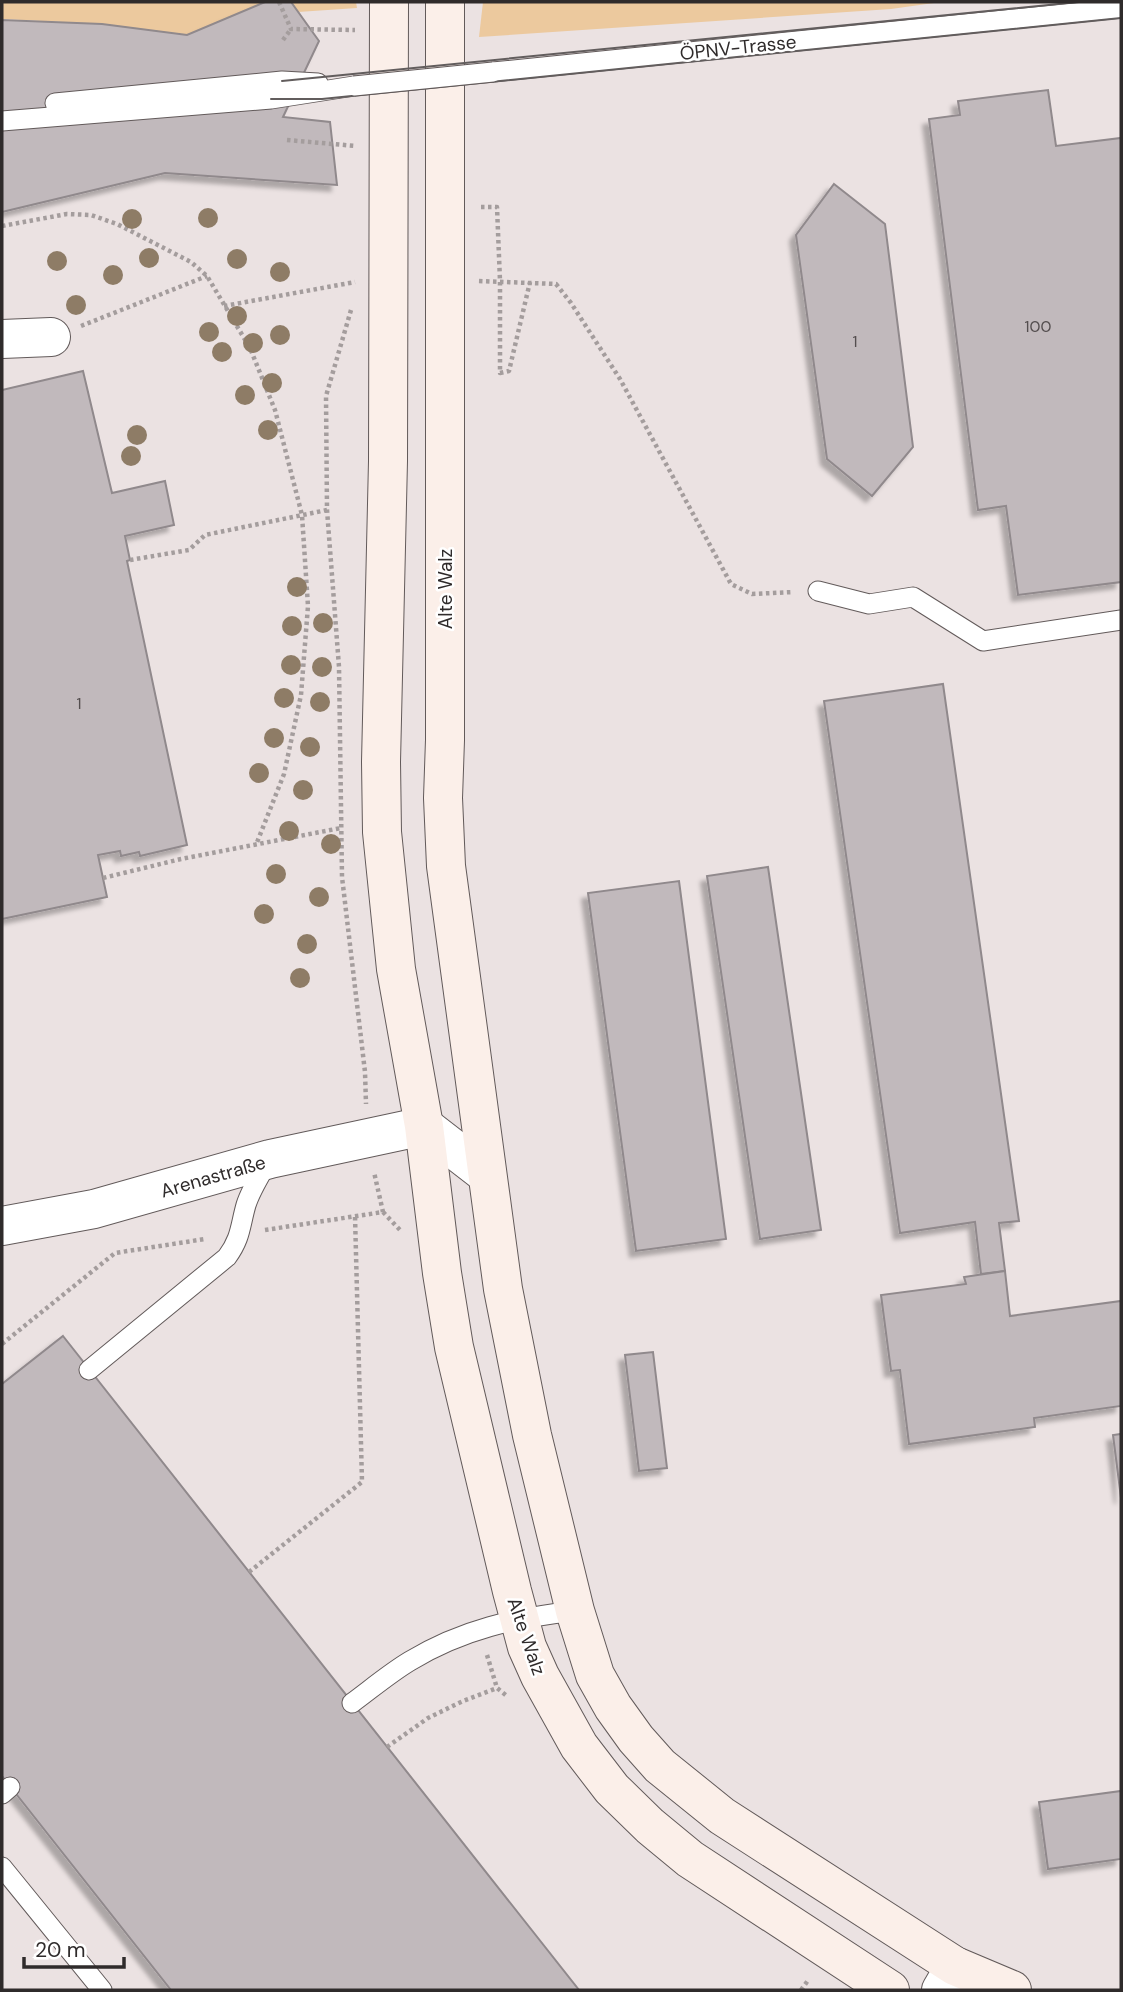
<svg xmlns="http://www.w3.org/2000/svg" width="1123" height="1992" font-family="'DM Sans',sans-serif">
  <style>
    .green { fill: #ecc99e }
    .building { fill: #c1b9bc; stroke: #90898c; stroke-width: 2; filter: url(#shadow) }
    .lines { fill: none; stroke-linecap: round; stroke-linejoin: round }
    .lane-casing { stroke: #625a5a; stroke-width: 21 }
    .street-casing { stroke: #625a5a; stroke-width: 40 }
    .secondary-casing { stroke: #625a5a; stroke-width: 40 }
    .path { stroke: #a49d9d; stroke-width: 4.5; stroke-dasharray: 3.5 3.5; stroke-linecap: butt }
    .lane { stroke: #fff; stroke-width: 19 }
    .street { stroke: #fff; stroke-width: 38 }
    .secondary { stroke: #fbefe9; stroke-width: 38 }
    .tram { stroke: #625d5d; stroke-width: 2 }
    .lane-bridge-casing { stroke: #625a5a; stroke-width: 21; stroke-linecap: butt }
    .lane-bridge { stroke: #fff; stroke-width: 19 }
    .tree { fill: #8e7c66 }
    .labels { text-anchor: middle; stroke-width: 5; stroke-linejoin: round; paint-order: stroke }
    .number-label { font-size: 16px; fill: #544e4f }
    .street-label { font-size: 19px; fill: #2f2b2b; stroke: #fff }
  </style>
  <defs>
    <filter id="shadow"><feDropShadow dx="-6" dy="6" stdDeviation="2" flood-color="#0004"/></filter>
  </defs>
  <rect width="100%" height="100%" fill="#ebe2e2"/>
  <g class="green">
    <polygon points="2,2 265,2 187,35 102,24 2,19"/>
    <polygon points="291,2 356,2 357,8 298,12"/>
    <polygon points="483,2 941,2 891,9 479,37"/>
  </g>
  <g class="building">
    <polygon points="265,2 291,2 319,41 283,117 330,122 337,185 165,173 2,212 2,20 102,24 187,35"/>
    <polygon points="1048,90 1056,146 1121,138 1121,582 1018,595 1006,506 978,510 929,119 960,115 958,101"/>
    <polygon points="834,184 885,224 913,447 872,496 827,459 796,235"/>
    <polygon points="83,371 112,493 165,481 174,525 125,536 130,560 127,561 187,845 140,856 139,852 121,856 120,851 98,855 107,897 2,919 2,390"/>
    <polygon points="943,684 1019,1221 999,1223 1005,1271 981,1274 975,1222 900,1233 824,701"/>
    <polygon points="768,867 821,1230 760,1239 707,876"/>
    <polygon points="679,881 726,1239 636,1251 588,893"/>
    <polygon points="1005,1271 1010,1316 1121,1301 1121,1406 1034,1418 1035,1427 909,1444 900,1370 891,1371 881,1295 966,1284 964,1277"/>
    <polygon points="63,1336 579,1990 171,1990 2,1776 2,1384"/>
    <polygon points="653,1352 667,1468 639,1471 625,1355"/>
    <polygon points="1121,1434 1121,1498 1113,1435"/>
    <polygon points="1121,1791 1121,1859 1048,1869 1039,1802"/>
  </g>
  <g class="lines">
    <g class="lane-casing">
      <g id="lane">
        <polyline points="493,72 1121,8"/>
        <polyline points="55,103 282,81 318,83"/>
        <polyline points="2,121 271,99 354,86"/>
        <polyline points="818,591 869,604 913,597 983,641 1121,620"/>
        <path d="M 89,1370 L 227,1257 C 241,1238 240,1226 246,1205 C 251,1189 261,1174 269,1160"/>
        <path d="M 352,1703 C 371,1689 390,1673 410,1661 C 463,1629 515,1618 575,1611"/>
        <polyline points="2,1794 10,1787"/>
        <polyline points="2,1867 102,1990"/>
      </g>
    </g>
    <g class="street-casing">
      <g id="street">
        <polyline points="2,339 51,337"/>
        <polyline points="2,1226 94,1209 270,1159 424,1126 486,1174"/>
        <polyline points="941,1990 955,1966"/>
      </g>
    </g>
    <g class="secondary-casing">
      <g id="secondary">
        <polyline points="389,2 388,461 381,762 382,832 396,969 424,1126 442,1273 454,1347 512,1591 527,1647 540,1676 579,1746 612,1789 650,1826 690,1859 890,1990"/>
        <polyline points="445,2 445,740 443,798 446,866 503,1289 532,1435 575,1611 595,1675 613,1707 636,1739 660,1766 722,1816 955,1966 1012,1990"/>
      </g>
    </g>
    <g class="path">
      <polyline points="279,2 291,29 355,30"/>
      <polyline points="283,40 291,29"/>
      <polyline points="287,140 356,146"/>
      <polyline points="481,207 497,207 500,281 500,373 509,371 530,282"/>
      <polyline points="2,226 67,214 91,215 117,224 191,262 207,276 250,348 275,410 302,515 308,606 301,695 284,774 256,845"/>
      <polyline points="479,281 556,284 571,303 620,379 731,584 752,594 793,592"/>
      <polyline points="224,306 355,282"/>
      <polyline points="351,310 326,396 327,510 339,667 342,877 365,1072 366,1104"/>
      <polyline points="81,326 207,276"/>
      <polyline points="130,560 189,550 205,535 327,510"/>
      <polyline points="103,878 181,859 341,828"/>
      <polyline points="383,1212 400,1230"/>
      <polyline points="265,1230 383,1212 374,1172"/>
      <polyline points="2,1344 115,1253 205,1239"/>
      <polyline points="249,1572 362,1482 355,1216"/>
      <polyline points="487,1655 497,1688 507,1696"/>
      <polyline points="387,1747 428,1718 463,1701 497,1688"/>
      <polyline points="801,1990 809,1979"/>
    </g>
    <use href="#lane" class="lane"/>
    <use href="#street" class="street"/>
    <use href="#secondary" class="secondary"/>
    <g class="tram">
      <polyline points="282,81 1079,2"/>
      <polyline points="271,99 322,99 1121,18"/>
    </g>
    <g class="lane-bridge-casing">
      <polyline id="lane-bridge" points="354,86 493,72"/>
    </g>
    <use href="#lane-bridge" class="lane-bridge"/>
  </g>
  <g class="tree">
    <circle cx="208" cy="218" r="10"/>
    <circle cx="132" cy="219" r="10"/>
    <circle cx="149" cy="258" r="10"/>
    <circle cx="237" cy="259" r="10"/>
    <circle cx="57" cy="261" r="10"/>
    <circle cx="280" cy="272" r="10"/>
    <circle cx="113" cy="275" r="10"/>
    <circle cx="76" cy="305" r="10"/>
    <circle cx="237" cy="316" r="10"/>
    <circle cx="209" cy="332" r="10"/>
    <circle cx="280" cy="335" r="10"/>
    <circle cx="253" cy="343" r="10"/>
    <circle cx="222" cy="352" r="10"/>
    <circle cx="272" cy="383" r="10"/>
    <circle cx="245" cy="395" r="10"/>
    <circle cx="268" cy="430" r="10"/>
    <circle cx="137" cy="435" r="10"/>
    <circle cx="131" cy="456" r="10"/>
    <circle cx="297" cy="587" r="10"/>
    <circle cx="323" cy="623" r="10"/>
    <circle cx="292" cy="626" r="10"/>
    <circle cx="291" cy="665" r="10"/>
    <circle cx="322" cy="667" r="10"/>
    <circle cx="284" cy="698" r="10"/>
    <circle cx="320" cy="702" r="10"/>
    <circle cx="274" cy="738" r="10"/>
    <circle cx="310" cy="747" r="10"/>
    <circle cx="259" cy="773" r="10"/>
    <circle cx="303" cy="790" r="10"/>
    <circle cx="289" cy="831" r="10"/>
    <circle cx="331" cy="844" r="10"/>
    <circle cx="276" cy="874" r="10"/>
    <circle cx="319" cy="897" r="10"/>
    <circle cx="264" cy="914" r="10"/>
    <circle cx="307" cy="944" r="10"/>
    <circle cx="300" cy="978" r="10"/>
  </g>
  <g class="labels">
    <g class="number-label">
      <text x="1038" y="332">100</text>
      <text x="855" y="347">1</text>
      <text x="79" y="709">1</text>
    </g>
    <g class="street-label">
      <text transform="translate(738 47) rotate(-6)" y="7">ÖPNV-Trasse</text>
      <text transform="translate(445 589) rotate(-90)" y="7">Alte Walz</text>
      <text transform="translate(213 1176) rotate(-16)" y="7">Arenastraße</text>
      <text transform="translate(527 1636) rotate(71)" y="7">Alte Walz</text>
    </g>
  </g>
  <rect width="1123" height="1992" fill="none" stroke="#2f2b2b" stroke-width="7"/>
  <path d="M24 1957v10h100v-10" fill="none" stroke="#2f2b2b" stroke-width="3.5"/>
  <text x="35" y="1957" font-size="21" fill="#2f2b2b" stroke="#ffffff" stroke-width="5" paint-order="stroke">20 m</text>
</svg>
